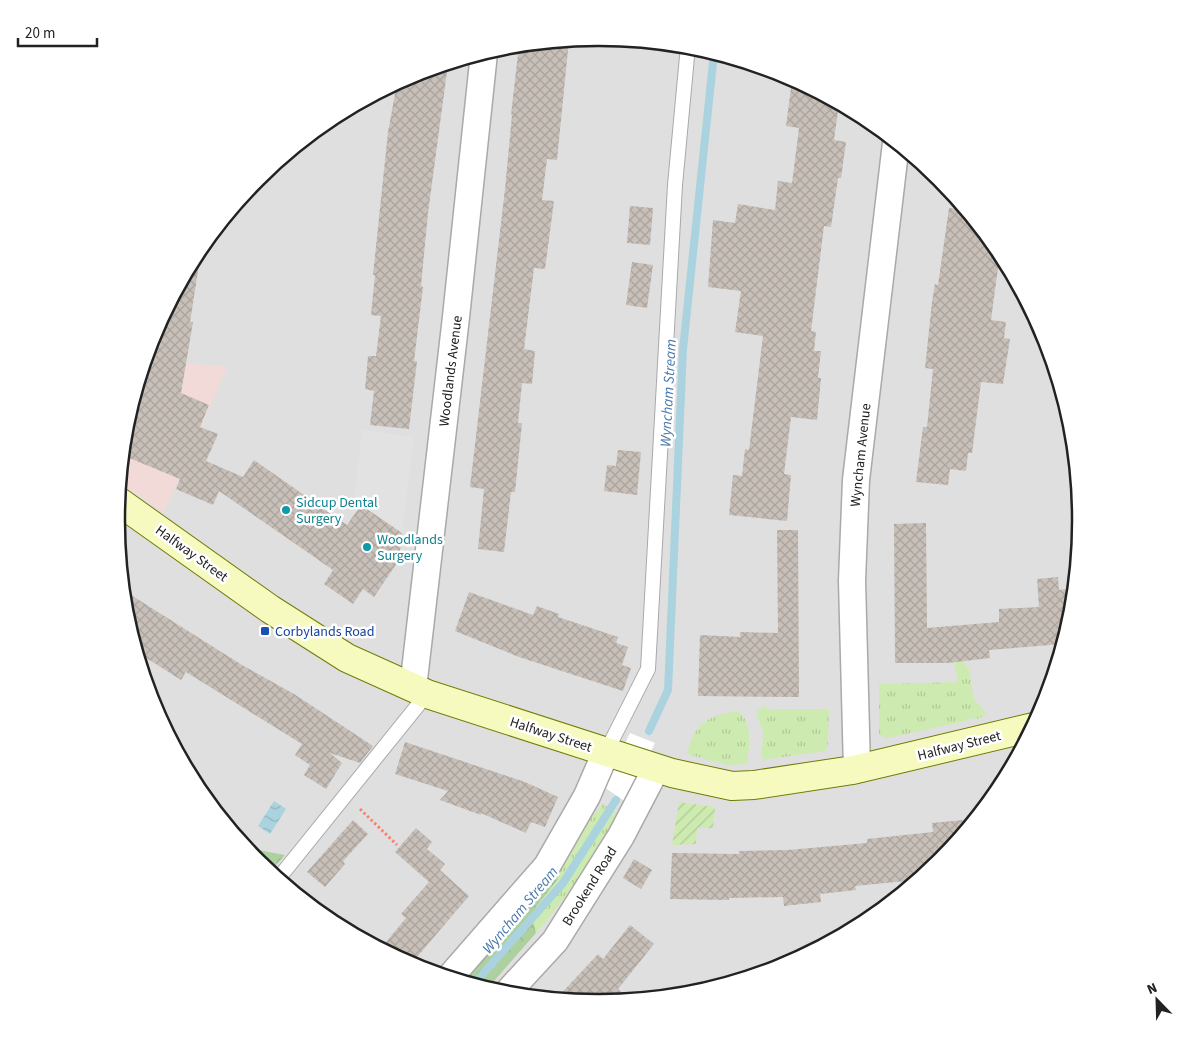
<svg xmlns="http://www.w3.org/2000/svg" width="1197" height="1040" font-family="'Source Sans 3',sans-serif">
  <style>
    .residential { fill: #e0dfdf }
    .commercial { fill: #f2dad9 }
    .grass { fill: url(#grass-tufts) }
    .forest { fill: url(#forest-crowns) }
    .garden { fill: url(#garden-furrows) }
    .parking { fill: #e2e2e2 }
    .water { fill: url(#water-waves) }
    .pier { fill: #fff }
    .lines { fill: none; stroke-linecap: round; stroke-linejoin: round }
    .stream { stroke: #aad3df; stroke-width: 8 }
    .building { fill: url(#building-cross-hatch) }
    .lane-casing { stroke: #a9a9a9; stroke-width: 16 }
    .street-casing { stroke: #a9a9a9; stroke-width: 29 }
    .secondary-casing { stroke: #707d05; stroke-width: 30 }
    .path { stroke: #fa8072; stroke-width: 3; stroke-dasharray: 2.5 2.5; stroke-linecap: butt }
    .lane { stroke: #fff; stroke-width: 14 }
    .street { stroke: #fff; stroke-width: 26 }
    .secondary { stroke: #f7fabf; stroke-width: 28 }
    .culture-dot { fill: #0f9aa8; stroke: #fff; stroke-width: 2 }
    .transit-dot { fill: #1a4fb4; stroke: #fff; stroke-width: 2 }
    .labels { text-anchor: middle; stroke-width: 5; stroke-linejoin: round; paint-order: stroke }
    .street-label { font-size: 14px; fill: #222; stroke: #fff }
    .culture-label { font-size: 14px; fill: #0d838f; stroke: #fff; text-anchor: start }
    .transit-label { font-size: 14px; fill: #164399; stroke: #fff; text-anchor: start }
    .water-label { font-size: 15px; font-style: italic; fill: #4a7aab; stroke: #fff }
    .rim { fill: none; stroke: #222; stroke-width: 2.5 }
  </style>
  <defs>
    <pattern id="grass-tufts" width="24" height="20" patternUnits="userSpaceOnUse" patternTransform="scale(1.25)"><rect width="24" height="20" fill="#cdebb0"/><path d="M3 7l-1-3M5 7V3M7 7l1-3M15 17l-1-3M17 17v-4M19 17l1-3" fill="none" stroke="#b0c997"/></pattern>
    <pattern id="forest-crowns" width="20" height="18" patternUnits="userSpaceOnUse" patternTransform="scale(1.25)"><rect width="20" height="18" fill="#add19e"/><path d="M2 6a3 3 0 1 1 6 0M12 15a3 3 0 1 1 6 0" fill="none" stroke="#95b388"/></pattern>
    <pattern id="garden-furrows" width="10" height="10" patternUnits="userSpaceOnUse" patternTransform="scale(1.25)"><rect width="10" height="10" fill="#cdebb0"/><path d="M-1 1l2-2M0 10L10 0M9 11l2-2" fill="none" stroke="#b0c997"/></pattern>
    <pattern id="water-waves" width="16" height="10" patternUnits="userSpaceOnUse" patternTransform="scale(1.25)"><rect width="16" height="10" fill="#aad3df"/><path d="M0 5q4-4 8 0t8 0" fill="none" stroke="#92b5bf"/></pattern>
    <pattern id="building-cross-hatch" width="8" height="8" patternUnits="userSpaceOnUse" patternTransform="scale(1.25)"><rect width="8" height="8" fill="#c7bfb8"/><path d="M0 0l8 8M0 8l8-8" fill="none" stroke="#aba49e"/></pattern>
  </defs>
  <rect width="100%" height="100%" fill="#f2efe9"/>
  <circle class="residential" cx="599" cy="520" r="481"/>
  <polygon class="commercial" points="147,356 186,363 227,367 164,513 120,483 125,426"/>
  <g class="grass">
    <polygon points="961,653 963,661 969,669 974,699 986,713 984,716 977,719 970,718 970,720 887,738 879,735 879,684 958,682 954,660"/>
    <path d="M 765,706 L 769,709 L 829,709 L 828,744 L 825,751 L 763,760 C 759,751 764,742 763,733 C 762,723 756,722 758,710 Z"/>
    <path d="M 736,711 C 754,719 749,748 747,764 L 727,765 L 687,754 C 694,724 707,716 736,711 Z"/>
    <path d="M 603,804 L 617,813 L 617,818 C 593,859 567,897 536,933 L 532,918 L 536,907 L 558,879 L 556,872 C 573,851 583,824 603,804 Z"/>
  </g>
  <g class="forest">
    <polygon points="247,848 285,855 270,872"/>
    <polygon points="556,872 558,879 536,907 532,918 536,933 488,988 461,980"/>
  </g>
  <polygon class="garden" points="679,802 715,807 713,828 697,828 696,844 672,845"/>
  <polygon class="parking" points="362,430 414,437 402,533 354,501"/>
  <polygon class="water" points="274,801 286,809 270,834 258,826"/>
  <polygon class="pier" points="630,733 655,743 626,802 604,787"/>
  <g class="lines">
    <g class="stream">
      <polyline points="649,731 668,690 683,349 714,53"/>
      <polyline points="474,984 563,883 616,800"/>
    </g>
  </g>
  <g class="building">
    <polygon points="569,40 557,160 547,159 542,200 554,201 545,269 534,268 524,349 535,351 532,384 522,383 518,423 522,423 515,492 511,492 504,552 478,549 484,489 470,487 505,189 512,115 511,115 519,45"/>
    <polygon points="448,64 428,213 421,286 423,287 414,361 417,361 409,429 370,425 374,391 365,389 368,356 376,356 381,316 371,315 375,275 373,275 388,132 397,83 414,74"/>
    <polygon points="791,88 815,91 839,104 834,140 846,142 841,178 838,178 831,227 824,226 811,331 816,332 814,351 821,351 818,378 821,378 817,420 791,417 784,474 791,475 787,521 729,515 733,475 742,476 745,449 749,450 763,336 735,332 741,291 708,287 713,220 735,223 738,204 775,210 778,181 792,183 799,128 786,126"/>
    <polygon points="630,206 653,208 650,245 627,243"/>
    <polygon points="949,208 965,210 1000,253 991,320 1006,322 1004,338 1010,339 1003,384 981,382 972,453 968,453 966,471 950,469 948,485 916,482 923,427 927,427 933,369 925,368 932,302 935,284 938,285"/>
    <polygon points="197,252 201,252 190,322 193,322 181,393 209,405 200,427 218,434 206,461 243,477 254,460 347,525 361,505 402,533 399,560 374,597 363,589 353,604 324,584 333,570 219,491 213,505 176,489 180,479 122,455 125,426 153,335"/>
    <polygon points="632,262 653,265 647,308 626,305"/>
    <polygon points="618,450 641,452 637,495 604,491 607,465 616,466"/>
    <polygon points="926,523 927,628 999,622 999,609 1039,607 1037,579 1058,577 1059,590 1074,588 1072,614 1063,644 989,650 990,658 948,663 895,663 894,524"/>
    <polygon points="777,530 798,530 799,697 698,696 700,635 740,637 740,632 778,633"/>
    <polygon points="123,590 242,665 294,694 373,746 360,763 330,753 342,763 326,789 304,775 310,765 295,755 302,744 186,672 181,680 137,652 125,614"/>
    <polygon points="469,592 533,615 537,606 559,614 558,617 618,637 616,643 628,647 622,665 631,668 623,691 519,657 455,631"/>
    <polygon points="405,742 525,782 558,797 545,827 531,822 526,833 481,813 481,815 440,800 448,791 395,774"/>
    <polygon points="974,819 939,861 916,880 855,886 856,890 820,894 821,902 784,906 783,897 729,898 729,900 670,899 672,853 739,854 739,851 788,850 867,843 867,839 933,832 932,823"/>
    <polygon points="353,820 368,834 343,861 345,864 325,887 307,872"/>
    <polygon points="416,828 432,842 427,849 445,864 440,870 469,896 411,964 381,948 406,918 401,914 429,882 395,852"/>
    <polygon points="634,859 652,870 641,889 623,878"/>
    <polygon points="630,925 654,944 618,989 629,999 598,1002 557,998 598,954 603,959"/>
  </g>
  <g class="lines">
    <g class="lane-casing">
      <g id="lane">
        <polyline points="606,752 648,669 675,185 688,46"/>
        <polyline points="278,879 427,694"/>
      </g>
    </g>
    <g class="street-casing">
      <g id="street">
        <polyline points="413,688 456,317 484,53"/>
        <polyline points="857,769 852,581 856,480 896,143"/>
        <polyline points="450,977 547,866 587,796 606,752"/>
        <polyline points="507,993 555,941 621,836 656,769"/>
      </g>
    </g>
    <g class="secondary-casing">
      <polyline id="secondary" points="118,501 270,609 347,658 427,694 672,773 732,786 754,785 853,770 1033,727"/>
    </g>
    <polyline class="path" points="360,809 397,845"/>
    <use href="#lane" class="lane"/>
    <use href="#street" class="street"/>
    <use href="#secondary" class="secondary"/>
  </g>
  <g class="culture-dot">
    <circle cx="286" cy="510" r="5"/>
    <circle cx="367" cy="547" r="5"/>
  </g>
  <rect class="transit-dot" x="260" y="626" width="10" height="10" rx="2.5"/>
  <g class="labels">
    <g class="street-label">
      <text transform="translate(450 371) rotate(-83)" y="5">Woodlands Avenue</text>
      <text transform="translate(860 455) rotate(-84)" y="5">Wyncham Avenue</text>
      <text transform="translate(192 553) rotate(36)" y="5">Halfway Street</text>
      <text transform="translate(551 734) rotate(18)" y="5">Halfway Street</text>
      <text transform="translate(959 745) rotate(-14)" y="5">Halfway Street</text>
      <text transform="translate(589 886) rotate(-58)" y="5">Brookend Road</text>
    </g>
    <g class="culture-label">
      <text x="296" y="507">Sidcup Dental<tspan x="296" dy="16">Surgery</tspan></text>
      <text x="377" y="544">Woodlands<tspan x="377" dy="16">Surgery</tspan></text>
    </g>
    <g class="transit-label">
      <text x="275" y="636">Corbylands Road</text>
    </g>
    <g class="water-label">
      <text transform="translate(668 393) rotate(-87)" y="5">Wyncham Stream</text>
      <text transform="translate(520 910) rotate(-50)" y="5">Wyncham Stream</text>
    </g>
  </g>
  <path d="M0 0H1197V1040H0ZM598 46H599A473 473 0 0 1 1072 519V521A473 473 0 0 1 599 994H598A473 473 0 0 1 125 521V519A473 473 0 0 1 598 46Z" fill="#fff" fill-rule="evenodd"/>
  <path class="rim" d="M598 46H599A473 473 0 0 1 1072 519V521A473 473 0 0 1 599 994H598A473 473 0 0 1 125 521V519A473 473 0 0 1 598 46Z"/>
  <g transform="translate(1157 1000) rotate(337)" stroke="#ffffff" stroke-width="4" paint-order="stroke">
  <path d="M0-4L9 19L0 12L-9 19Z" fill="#222222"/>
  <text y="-8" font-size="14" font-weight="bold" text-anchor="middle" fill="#222222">N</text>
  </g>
  <path d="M18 38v8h79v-8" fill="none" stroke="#222222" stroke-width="2.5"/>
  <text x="25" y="38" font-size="15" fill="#222222" stroke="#ffffff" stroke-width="4" paint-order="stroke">20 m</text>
</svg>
